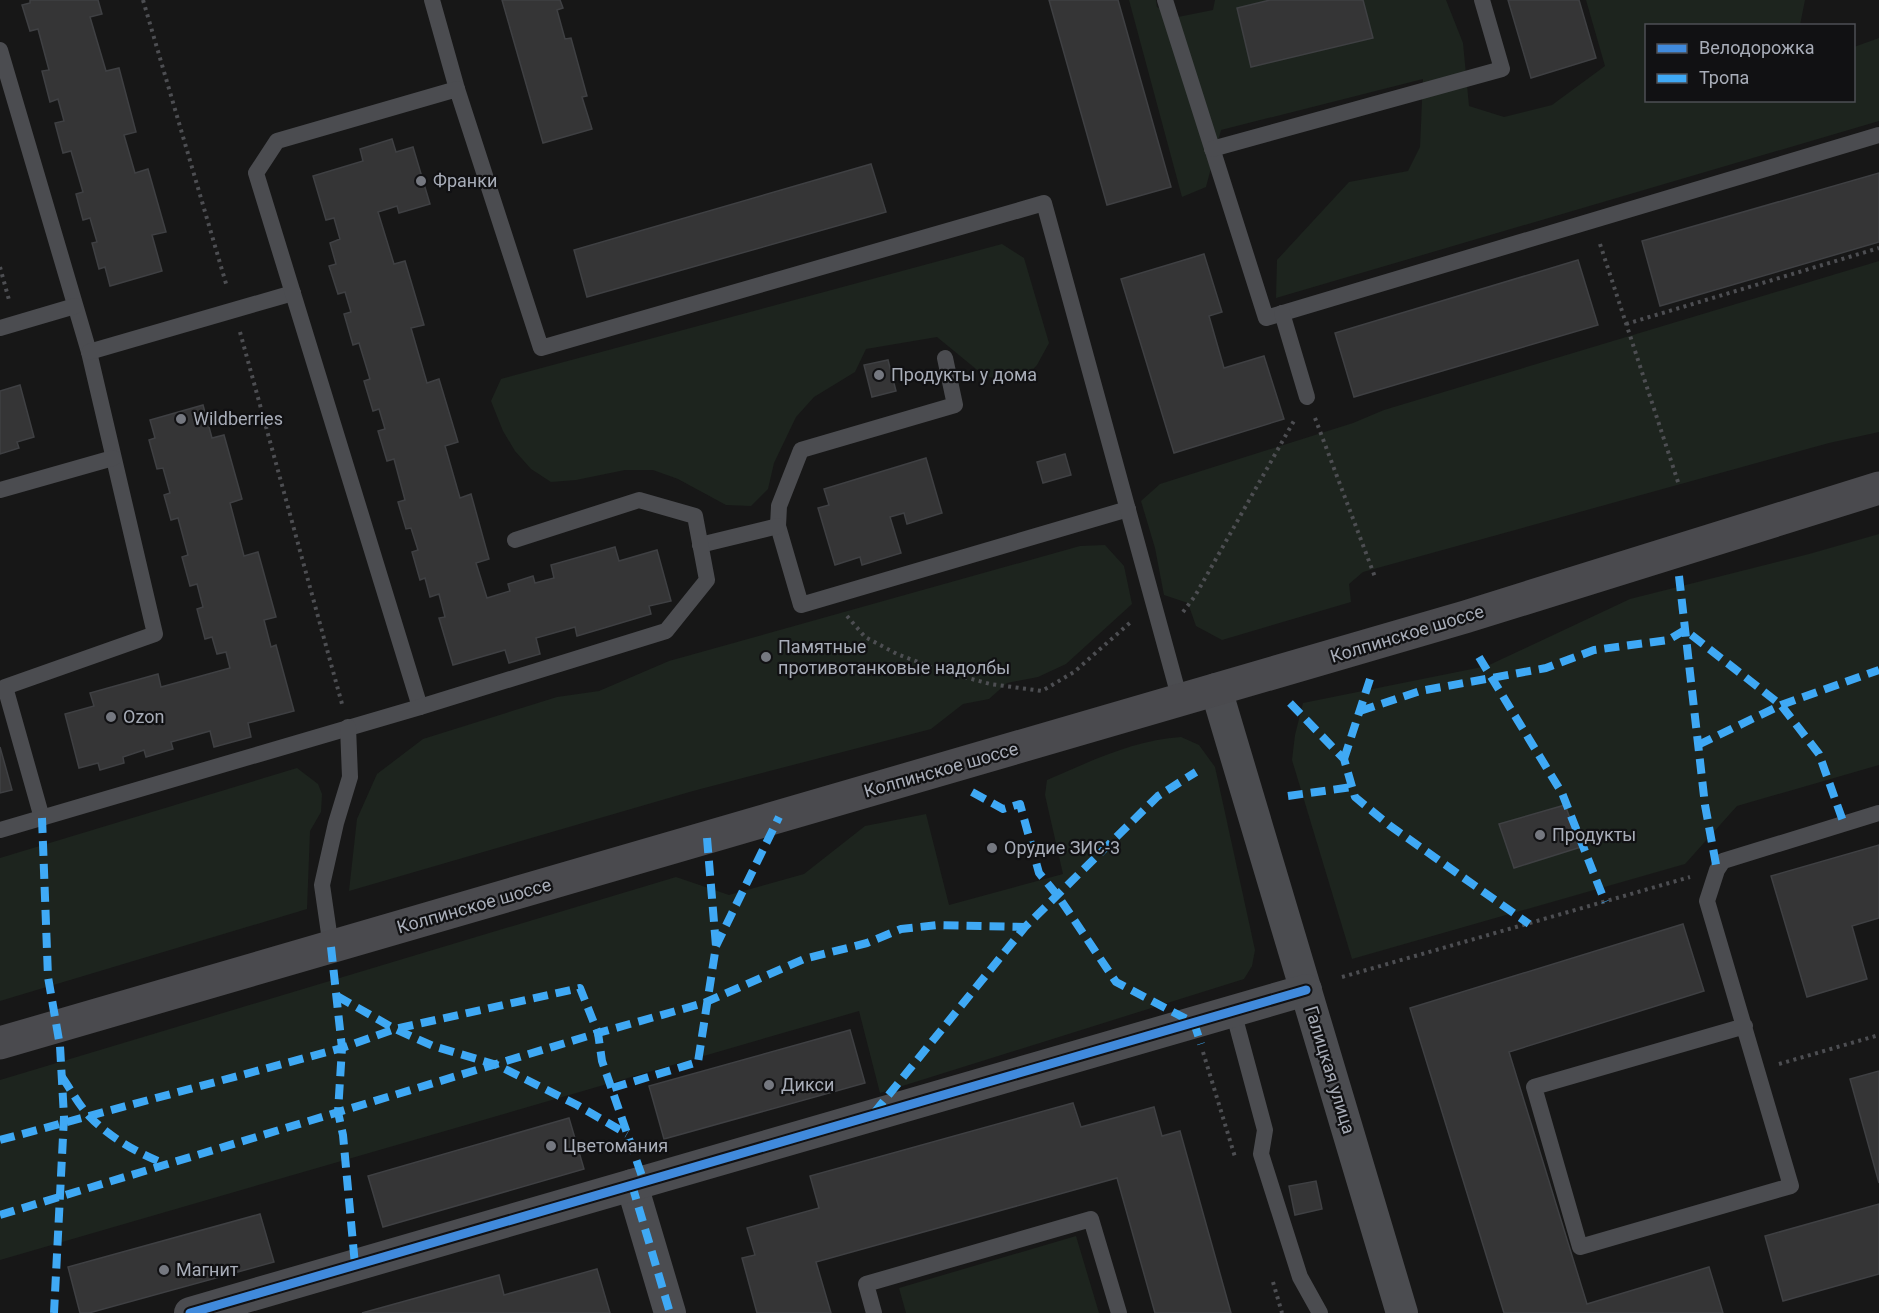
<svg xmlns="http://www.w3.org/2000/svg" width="1879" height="1313" font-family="Roboto,sans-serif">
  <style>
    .green { fill: #1d241e }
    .building { fill: #353536; stroke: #3f4043; stroke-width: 1.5 }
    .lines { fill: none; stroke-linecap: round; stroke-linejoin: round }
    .path { stroke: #4d4e52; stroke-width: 4; stroke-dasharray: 3 4.5; stroke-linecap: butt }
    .lane { stroke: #4b4c50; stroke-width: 16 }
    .street { stroke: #4b4c50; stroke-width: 32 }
    .secondary { stroke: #4a4a4e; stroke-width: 33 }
    .quiet { stroke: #3fa9f5; stroke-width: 8; stroke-dasharray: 15 8; stroke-linecap: butt }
    .cycleway-casing { stroke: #111113; stroke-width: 13 }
    .cycleway { stroke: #408adc; stroke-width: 9 }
    .poi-dot { fill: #757880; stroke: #111113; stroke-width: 2 }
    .labels { text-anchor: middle; stroke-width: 4.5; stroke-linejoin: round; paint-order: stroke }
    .poi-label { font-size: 18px; fill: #a8adb8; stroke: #111113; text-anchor: start }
    .street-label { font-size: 18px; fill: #a8adb8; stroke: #111113 }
  </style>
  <rect width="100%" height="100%" fill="#171717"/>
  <g class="green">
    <polygon points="1129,0 1156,0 1157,7 1178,17 1213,10 1215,0 1446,0 1463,43 1469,106 1504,117 1552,105 1605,66 1586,0 1805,0 1800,25 1646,26 1646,100 1854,100 1854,47 1879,38 1879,121 1276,298 1277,260 1349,182 1408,171 1420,147 1423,79 1221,130 1206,187 1182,197"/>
    <polygon points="1002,244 1024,258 1049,343 1037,365 1020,383 997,381 976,369 937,337 866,349 855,372 814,397 796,417 774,463 768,489 751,506 726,505 678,479 653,470 625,470 576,480 551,482 531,469 515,451 503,431 491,401 501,379"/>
    <polygon points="1879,261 1879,432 1829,443 1363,572 1349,584 1351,602 1222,640 1196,626 1188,603 1164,595 1155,548 1141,501 1160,484 1353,423 1384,410"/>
    <polygon points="1879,534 1879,765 1737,806 1685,864 1352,959 1292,760 1295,735 1303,703 1487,666 1630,599 1809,554"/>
    <polygon points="1105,545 1124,566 1132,604 1066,664 1038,677 1007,683 989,699 963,704 931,729 693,791 349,891 357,819 377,774 423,739 557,697 599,691 669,661 1080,546"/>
    <path d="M 1181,737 L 1199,745 L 1215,767 L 1255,950 L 1252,966 L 1244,979 L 880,1093 L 859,1011 L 0,1260 L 0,1080 L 676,877 L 729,895 L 804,874 L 865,826 L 926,814 L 949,905 L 1063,874 L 1045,795 L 1047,780 C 1091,761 1134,740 1181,737 Z"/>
    <polygon points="297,768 318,784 322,794 321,812 310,831 307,909 0,1001 0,858"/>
    <polygon points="1076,1236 1099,1313 906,1313 899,1288"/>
  </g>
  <g class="building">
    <polygon points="30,0 98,0 102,14 90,17 106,71 119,68 136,132 124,135 135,173 148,169 166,232 152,235 162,271 110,286 105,267 99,269 92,243 97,242 90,218 83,220 76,194 83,192 71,151 63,153 55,123 64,121 58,99 50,102 42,71 49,70 38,29 30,31 22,5 30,3"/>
    <polygon points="502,0 560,0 563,8 557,10 565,39 571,38 587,96 582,97 592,129 543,143"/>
    <polygon points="1049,0 1118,0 1171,187 1107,205"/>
    <polygon points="1270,0 1363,0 1373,38 1251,67 1237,8"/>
    <polygon points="1508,0 1579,0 1596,58 1531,78"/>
    <polygon points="392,139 396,152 413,147 430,204 399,213 397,206 378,212 394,264 405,261 424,325 411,328 427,383 439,379 458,442 445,446 460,498 471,494 489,559 476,563 487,598 510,591 508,584 533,576 535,583 554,578 551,565 615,547 619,561 657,550 671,601 649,606 651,614 577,636 575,627 536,638 540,654 509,663 505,650 453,665 439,618 445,617 439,594 430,597 425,578 420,580 412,552 418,550 411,528 406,529 398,502 405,500 394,459 387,461 378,431 385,429 379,409 373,411 364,381 370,379 359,343 353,345 344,314 351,312 345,292 338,294 329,266 336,264 330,243 340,239 334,218 326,220 313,176 363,161 360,149"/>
    <polygon points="871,164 886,212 587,297 574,250"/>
    <polygon points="1879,173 1879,242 1660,306 1642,241"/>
    <polygon points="1204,254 1222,312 1209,316 1224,368 1264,356 1284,419 1174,453 1121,279"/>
    <polygon points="1578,260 1598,325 1354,397 1335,333"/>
    <polygon points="888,360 896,391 872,397 864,365"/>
    <polygon points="20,385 34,437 17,442 19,448 0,454 0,391"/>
    <polygon points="203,405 212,438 224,435 242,499 230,503 244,556 258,552 276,617 264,620 271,647 276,645 294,711 248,723 251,737 214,747 210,731 171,742 173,749 146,757 144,750 123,757 124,763 100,770 98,763 79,768 65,714 94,706 90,693 158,674 161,687 230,668 226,652 217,654 212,637 205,639 197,609 203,607 197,584 190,586 182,557 188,555 178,518 171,520 164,495 170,493 163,468 157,469 149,440 155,438 150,420"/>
    <polygon points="1065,454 1071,475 1043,483 1037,462"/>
    <polygon points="926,458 942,513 907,524 904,513 890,517 901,553 862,565 860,557 835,565 818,508 829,505 824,489"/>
    <polygon points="0,747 12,790 0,793"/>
    <polygon points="1565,805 1581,847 1514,868 1499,824"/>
    <polygon points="1879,845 1879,918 1852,926 1867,979 1807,997 1771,876"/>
    <polygon points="1683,924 1704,991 1509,1052 1587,1304 1709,1267 1723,1313 1504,1313 1410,1008"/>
    <polygon points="850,1030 865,1083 664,1139 649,1086"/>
    <polygon points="1879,1071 1879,1183 1850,1079"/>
    <polygon points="1073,1103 1081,1127 1154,1107 1162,1136 1180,1131 1231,1313 1155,1313 1117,1178 816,1262 831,1313 757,1313 742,1258 755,1255 747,1228 819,1208 810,1176"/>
    <polygon points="569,1118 584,1169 383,1227 368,1176"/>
    <polygon points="1316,1181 1322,1209 1295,1215 1289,1186"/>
    <polygon points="1879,1204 1879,1274 1783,1301 1765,1236"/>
    <polygon points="260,1214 274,1262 89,1313 80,1313 68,1267"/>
    <polygon points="597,1269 610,1313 362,1313 499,1275 504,1295"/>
  </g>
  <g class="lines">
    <g class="path">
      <polyline points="143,0 227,287"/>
      <polyline points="1600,244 1679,485"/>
      <polyline points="0,267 9,300"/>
      <polyline points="1626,324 1879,248"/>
      <polyline points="240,332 342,704"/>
      <polyline points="1315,418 1375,577"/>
      <polyline points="1183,612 1195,596 1295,419"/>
      <polyline points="847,616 865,637 897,654 939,670 990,684 1042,691 1074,672 1132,621"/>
      <polyline points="1342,977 1690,877"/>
      <polyline points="1203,1052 1235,1157"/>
      <polyline points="1779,1064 1879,1035"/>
      <polyline points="1273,1282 1282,1313"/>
    </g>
    <g class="lane">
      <polyline points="432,0 457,89"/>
      <polyline points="1165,0 1266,318 1879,135"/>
      <polyline points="0,50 89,352 155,634 5,687 42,818"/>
      <polyline points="1212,149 1502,69 1482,0"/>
      <polyline points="1282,313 1307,397"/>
      <polyline points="0,328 75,306"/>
      <polyline points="89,352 293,293"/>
      <polyline points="945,358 955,405 801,450 779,506 778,526 801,605 1128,509"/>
      <polyline points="0,490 113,458"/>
      <polyline points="700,545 778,526"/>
      <polyline points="420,707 256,173 277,141 457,89 541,348 1044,203 1180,700"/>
      <polyline points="0,830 420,707 666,631 707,580 695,516 639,500 515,540"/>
      <polyline points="331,947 322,885 336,823 350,777 348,727"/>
      <polyline points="1233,1011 1265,1130 1261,1154 1300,1277 1320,1313"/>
      <polyline points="1745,1026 1534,1087 1580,1247 1791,1186 1707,901 1717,870 1723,861 1879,813"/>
      <polyline points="874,1313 866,1284 1091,1219 1119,1313"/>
    </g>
    <g class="street">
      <polyline points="1216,689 1402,1313"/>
      <polyline points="632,1185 670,1313"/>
      <polyline points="190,1313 1306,990"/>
    </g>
    <polyline class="secondary" points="0,1043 1465,617 1879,488"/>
    <g class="quiet">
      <polyline points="1679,576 1705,805 1717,870"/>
      <polyline points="1479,657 1562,793 1605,902"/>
      <polyline points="1290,703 1344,759 1355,797 1389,825 1529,924"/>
      <polyline points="1360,711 1420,691 1546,668 1594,650 1668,640 1685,630 1781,705 1819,754 1844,824"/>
      <polyline points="1698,745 1781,705 1879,670"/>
      <polyline points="1344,759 1371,676"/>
      <polyline points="972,792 1003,809 1020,804 1039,873 1058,896 1116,982 1194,1023 1201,1044"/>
      <polyline points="1288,796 1352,787"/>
      <polyline points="42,818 48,977 60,1046 64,1117 54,1313"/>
      <polyline points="707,838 716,946"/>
      <polyline points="331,947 342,1048 338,1112 343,1135 355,1265"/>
      <polyline points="337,996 395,1029 433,1046 497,1065 577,1105 627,1134"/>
      <path d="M 62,1077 C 71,1090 79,1105 89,1116 C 110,1138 138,1153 165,1164"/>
      <polyline points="612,1088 698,1062 716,946 779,817"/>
      <polyline points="874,1113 1025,927 1158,796 1196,772"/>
      <polyline points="0,1140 342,1048 395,1029 580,988 598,1033 602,1061 644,1182"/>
      <polyline points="632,1185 670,1313"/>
      <polyline points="0,1215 598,1033 704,1003 804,959 867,943 901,929 938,925 1025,927"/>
    </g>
    <g class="cycleway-casing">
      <polyline id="cycleway" points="190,1313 1306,990"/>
    </g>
    <use href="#cycleway" class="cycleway"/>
  </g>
  <g class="poi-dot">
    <circle cx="421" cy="181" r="6"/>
    <circle cx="879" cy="375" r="6"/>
    <circle cx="181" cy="419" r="6"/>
    <circle cx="766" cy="657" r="6"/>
    <circle cx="111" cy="717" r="6"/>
    <circle cx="1540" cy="835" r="6"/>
    <circle cx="992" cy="848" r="6"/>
    <circle cx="769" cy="1085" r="6"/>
    <circle cx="551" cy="1146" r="6"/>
    <circle cx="164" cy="1270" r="6"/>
  </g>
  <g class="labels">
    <g class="poi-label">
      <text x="433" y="187">Франки</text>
      <text x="891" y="381">Продукты у дома</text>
      <text x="193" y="425">Wildberries</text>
      <text x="778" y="653">Памятные<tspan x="778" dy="21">противотанковые надолбы</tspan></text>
      <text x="123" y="723">Ozon</text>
      <text x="1552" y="841">Продукты</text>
      <text x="1004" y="854">Орудие ЗИС-3</text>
      <text x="781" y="1091">Дикси</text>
      <text x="563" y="1152">Цветомания</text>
      <text x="176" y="1276">Магнит</text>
    </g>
    <g class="street-label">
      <text transform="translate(1407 634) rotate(-17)" y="6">Колпинское шоссе</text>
      <text transform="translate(941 770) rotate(-16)" y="6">Колпинское шоссе</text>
      <text transform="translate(474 906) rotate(-16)" y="6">Колпинское шоссе</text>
      <text transform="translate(1330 1070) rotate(73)" y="6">Галицкая улица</text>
    </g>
  </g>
  <rect x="1645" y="24" width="210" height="78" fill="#111113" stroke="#4d4f55" stroke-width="1.5"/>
  <rect x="1657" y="44" width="30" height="9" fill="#408adc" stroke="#4d4f55" stroke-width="1.5"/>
  <text x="1699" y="54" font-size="18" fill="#a8adb8">Велодорожка</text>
  <rect x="1657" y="74" width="30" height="9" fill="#3fa9f5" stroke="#4d4f55" stroke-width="1.5"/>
  <text x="1699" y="84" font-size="18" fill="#a8adb8">Тропа</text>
</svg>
